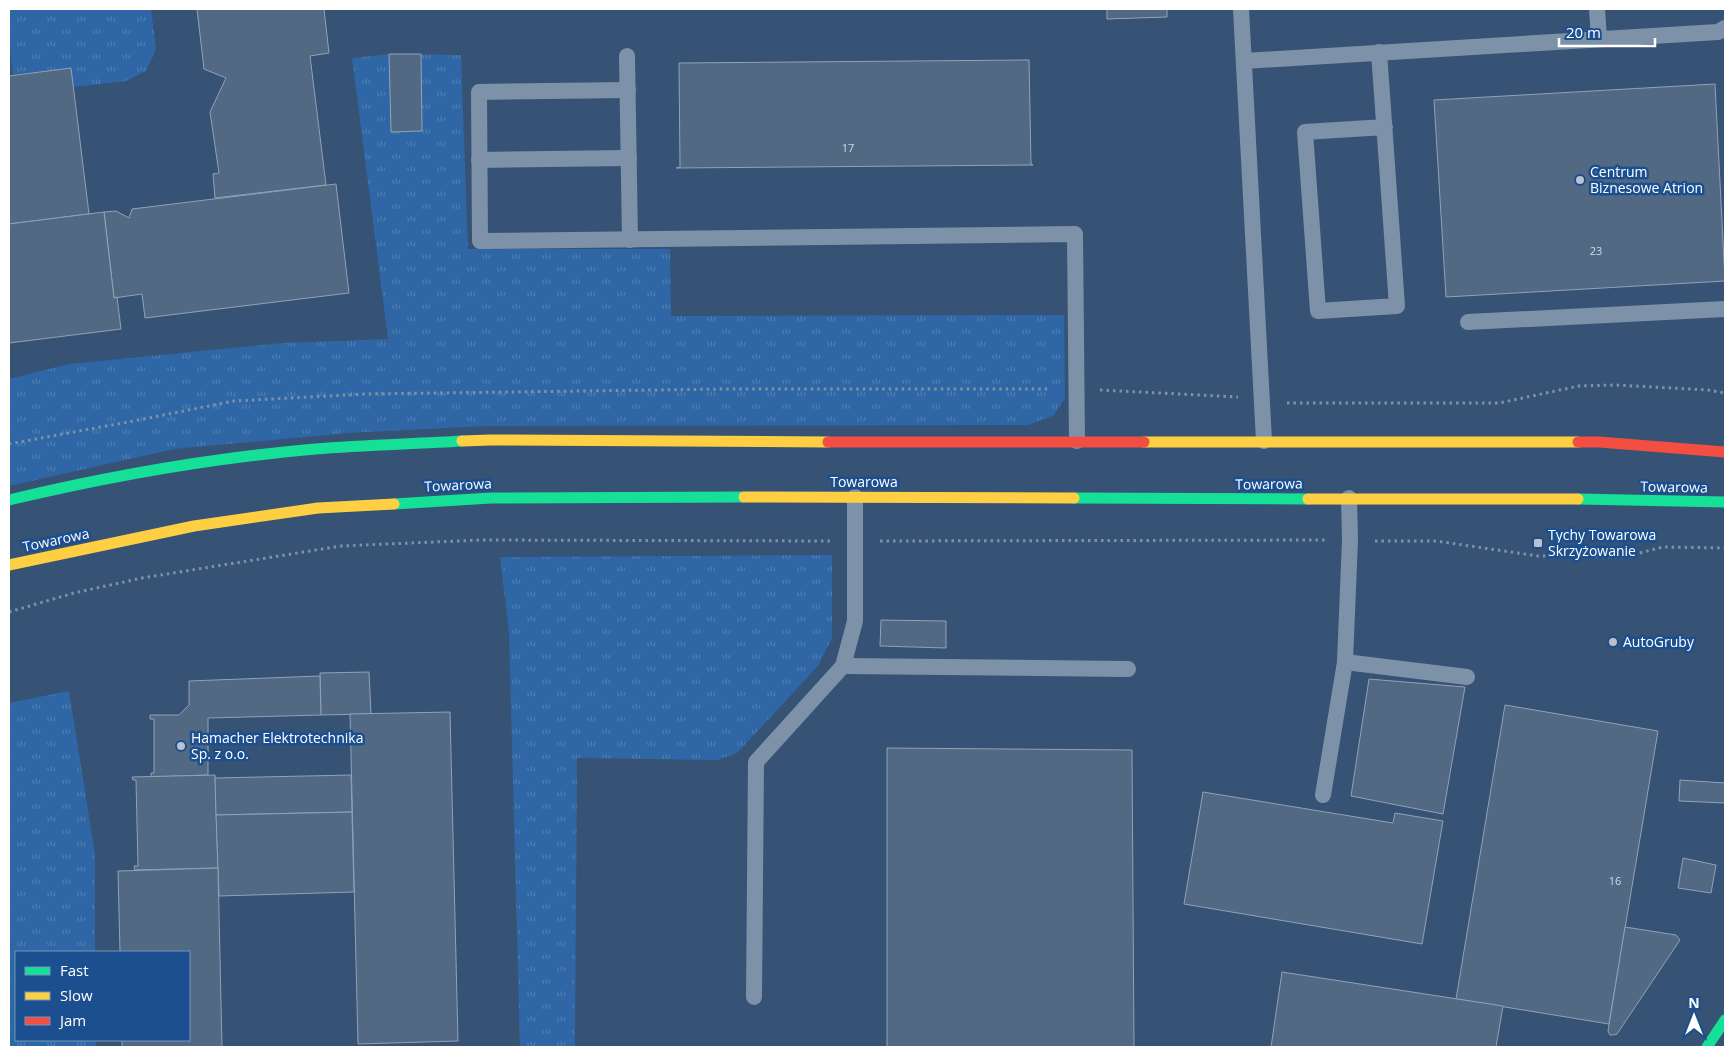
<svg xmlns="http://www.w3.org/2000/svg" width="1734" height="1056" font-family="'Open Sans',sans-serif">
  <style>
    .grass { fill: url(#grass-tufts) }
    .building { fill: #526984; stroke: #92a2b6 }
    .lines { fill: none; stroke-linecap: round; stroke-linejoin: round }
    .path { stroke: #7d92a8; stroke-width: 3; stroke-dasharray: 2.5 4; stroke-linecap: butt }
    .lane { stroke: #7d92a8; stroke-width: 16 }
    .fast { stroke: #16e098; stroke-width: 11 }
    .slow { stroke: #ffcf43; stroke-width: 11 }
    .jam { stroke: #f24e42; stroke-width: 11 }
    .poi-dot { fill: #b9c2ce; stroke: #1b4f8f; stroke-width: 2 }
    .labels { text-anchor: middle; stroke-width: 5; stroke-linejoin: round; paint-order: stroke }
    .number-label { font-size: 11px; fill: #d4dae0 }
    .poi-label { font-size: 14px; fill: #fff; stroke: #1b4f8f; text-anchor: start }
    .street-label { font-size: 14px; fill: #fff; stroke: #1b4f8f }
  </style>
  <defs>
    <pattern id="grass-tufts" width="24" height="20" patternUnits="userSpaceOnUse" patternTransform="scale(1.25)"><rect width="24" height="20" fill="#2f66a5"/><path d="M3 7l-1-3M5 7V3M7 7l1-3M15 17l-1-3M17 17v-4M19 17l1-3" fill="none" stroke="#4e7db2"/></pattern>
  </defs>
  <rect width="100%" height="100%" fill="#365274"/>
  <g class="grass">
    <polygon points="9,9 151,9 156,49 146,71 126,81 73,87 70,68 13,75 9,41"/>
    <polygon points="389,54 461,55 468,249 670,249 671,316 1064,315 1065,398 1054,415 1029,425 486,426 348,433 174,449 9,486 9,379 69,364 282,343 388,339 352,58"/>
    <polygon points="832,555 832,638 818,666 737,753 717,760 577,758 575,1047 520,1047 509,632 500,557"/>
    <polygon points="69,691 95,854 95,952 16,952 16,1040 96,1040 96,1047 9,1047 9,703"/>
  </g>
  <g class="building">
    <polygon points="197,9 324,9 329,53 310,56 326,185 215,198 213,174 219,173 210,112 226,78 204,69"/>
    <polygon points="1107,9 1167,9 1167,17 1107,19"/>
    <polygon points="389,54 421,54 422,131 391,132"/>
    <polygon points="1027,60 1029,60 1031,164 1033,165 676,168 680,167 679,63"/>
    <polygon points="71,68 89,214 9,224 9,76"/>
    <polygon points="1715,84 1725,281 1446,297 1434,100"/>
    <polygon points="336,184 349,293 145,318 142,294 114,298 104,212 116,211 129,218 132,209"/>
    <polygon points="104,212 114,298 117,297 121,329 9,343 9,224"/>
    <polygon points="881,620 946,621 946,648 880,646"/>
    <polygon points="369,672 371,714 321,715 320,673"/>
    <polygon points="320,676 321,715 208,718 208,775 151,777 151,773 154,773 154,719 150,719 150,715 179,715 189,705 189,681"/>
    <polygon points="1369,679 1465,687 1443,814 1351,796"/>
    <polygon points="1505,705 1658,731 1609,1024 1456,999"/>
    <polygon points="450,712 458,1041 358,1044 350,714"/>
    <polygon points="887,748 1132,750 1134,1047 887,1047"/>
    <polygon points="215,775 218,868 135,870 134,866 138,866 136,780 133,780 132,777"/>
    <polygon points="351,775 352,812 216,815 215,778"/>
    <polygon points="1680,780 1725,783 1725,803 1679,801"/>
    <polygon points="1203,792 1393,823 1395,813 1443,821 1422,944 1184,904"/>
    <polygon points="352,812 354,892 219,896 216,815"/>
    <polygon points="1683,858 1716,865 1711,893 1678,888"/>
    <polygon points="218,868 222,1047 122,1047 122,1040 189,1040 189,952 120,952 118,871"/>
    <polygon points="1625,927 1676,935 1680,940 1617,1034 1614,1035 1610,1035 1608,1031"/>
    <polygon points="1282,972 1503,1006 1496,1047 1271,1047"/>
  </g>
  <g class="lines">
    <g class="path">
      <polyline points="1100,390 1238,397"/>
      <polyline points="1287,403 1499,403 1579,386 1616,385 1708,390 1725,393"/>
      <polyline points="9,444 128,422 234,401 366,394 726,389 1051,389"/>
      <polyline points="880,541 1326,540"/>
      <polyline points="1375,541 1436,541 1538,556 1624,557 1663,547 1725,548"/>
      <polyline points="9,612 74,593 142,578 341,546 481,540 831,541"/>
    </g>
    <g class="lane">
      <polyline points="1241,9 1264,441"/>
      <polyline points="1597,9 1599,38"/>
      <polyline points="1379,52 1397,306 1318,311 1305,132 1385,127"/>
      <polyline points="627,56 630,240"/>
      <polyline points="1244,61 1718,32 1725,28"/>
      <polyline points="628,90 479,92 480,241 1075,234 1077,441"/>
      <polyline points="479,160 629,158"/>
      <polyline points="1468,322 1725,309"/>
      <polyline points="1345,662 1467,677"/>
      <polyline points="843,666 1128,669"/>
      <polyline points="1323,795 1345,662 1350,540 1349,498"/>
      <polyline points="754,997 756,762 843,666 855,621 855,497"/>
    </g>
    <g class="fast">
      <polyline points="1074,498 1308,499"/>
      <polyline points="1578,499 1725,502"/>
      <path d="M 9,500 C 109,476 212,458 315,449 C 364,445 413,444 462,441"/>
      <polyline points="394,504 491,498 744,497"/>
      <polyline points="1707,1047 1725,1020"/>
    </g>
    <g class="slow">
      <polyline points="462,441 491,440 828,442"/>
      <polyline points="1144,442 1578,442"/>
      <polyline points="744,497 1074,498"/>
      <polyline points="1308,499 1578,499"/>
      <polyline points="9,565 194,526 318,508 394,504"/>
    </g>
    <g class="jam">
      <polyline points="828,442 1144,442"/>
      <polyline points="1578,442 1599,442 1725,452"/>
    </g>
  </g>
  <g class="poi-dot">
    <circle cx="1580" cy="180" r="5"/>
    <rect x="1533" y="538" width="10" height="10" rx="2.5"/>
    <circle cx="1613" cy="642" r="5"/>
    <circle cx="181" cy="746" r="5"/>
  </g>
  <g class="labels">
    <g class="number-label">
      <text x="848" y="152">17</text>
      <text x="1596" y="255">23</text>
      <text x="1615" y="885">16</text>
    </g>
    <g class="poi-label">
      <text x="1590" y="177">Centrum<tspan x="1590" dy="16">Biznesowe Atrion</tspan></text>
      <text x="1548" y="540">Tychy Towarowa<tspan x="1548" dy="16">Skrzyżowanie</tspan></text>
      <text x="1623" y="647">AutoGruby</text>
      <text x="191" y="743">Hamacher Elektrotechnika<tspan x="191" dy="16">Sp. z o.o.</tspan></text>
    </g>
    <g class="street-label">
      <text x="864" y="487">Towarowa</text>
      <text transform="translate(1269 484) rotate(-1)" y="5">Towarowa</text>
      <text transform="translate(458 485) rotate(-3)" y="5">Towarowa</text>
      <text transform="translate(1674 487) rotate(1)" y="5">Towarowa</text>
      <text transform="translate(56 540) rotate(-12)" y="5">Towarowa</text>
    </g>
  </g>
  <rect width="1734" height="1056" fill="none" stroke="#ffffff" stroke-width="20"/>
  <rect x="15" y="951" width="175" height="90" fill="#1b4f8f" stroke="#7695bc"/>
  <rect x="25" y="967" width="25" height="8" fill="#16e098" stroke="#7695bc"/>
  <text x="60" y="976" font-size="15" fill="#ffffff">Fast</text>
  <rect x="25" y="992" width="25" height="8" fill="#ffcf43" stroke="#7695bc"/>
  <text x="60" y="1001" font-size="15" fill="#ffffff">Slow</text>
  <rect x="25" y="1017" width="25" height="8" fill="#f24e42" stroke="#7695bc"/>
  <text x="60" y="1026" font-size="15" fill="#ffffff">Jam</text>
  <g transform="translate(1694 1016)" stroke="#1b4f8f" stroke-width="4" paint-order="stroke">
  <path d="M0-4L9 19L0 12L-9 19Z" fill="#ffffff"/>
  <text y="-8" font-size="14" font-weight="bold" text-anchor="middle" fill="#ffffff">N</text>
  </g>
  <path d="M1559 38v8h96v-8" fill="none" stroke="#ffffff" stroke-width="2.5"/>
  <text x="1566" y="38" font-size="15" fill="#ffffff" stroke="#1b4f8f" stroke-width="4" paint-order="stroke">20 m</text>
</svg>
